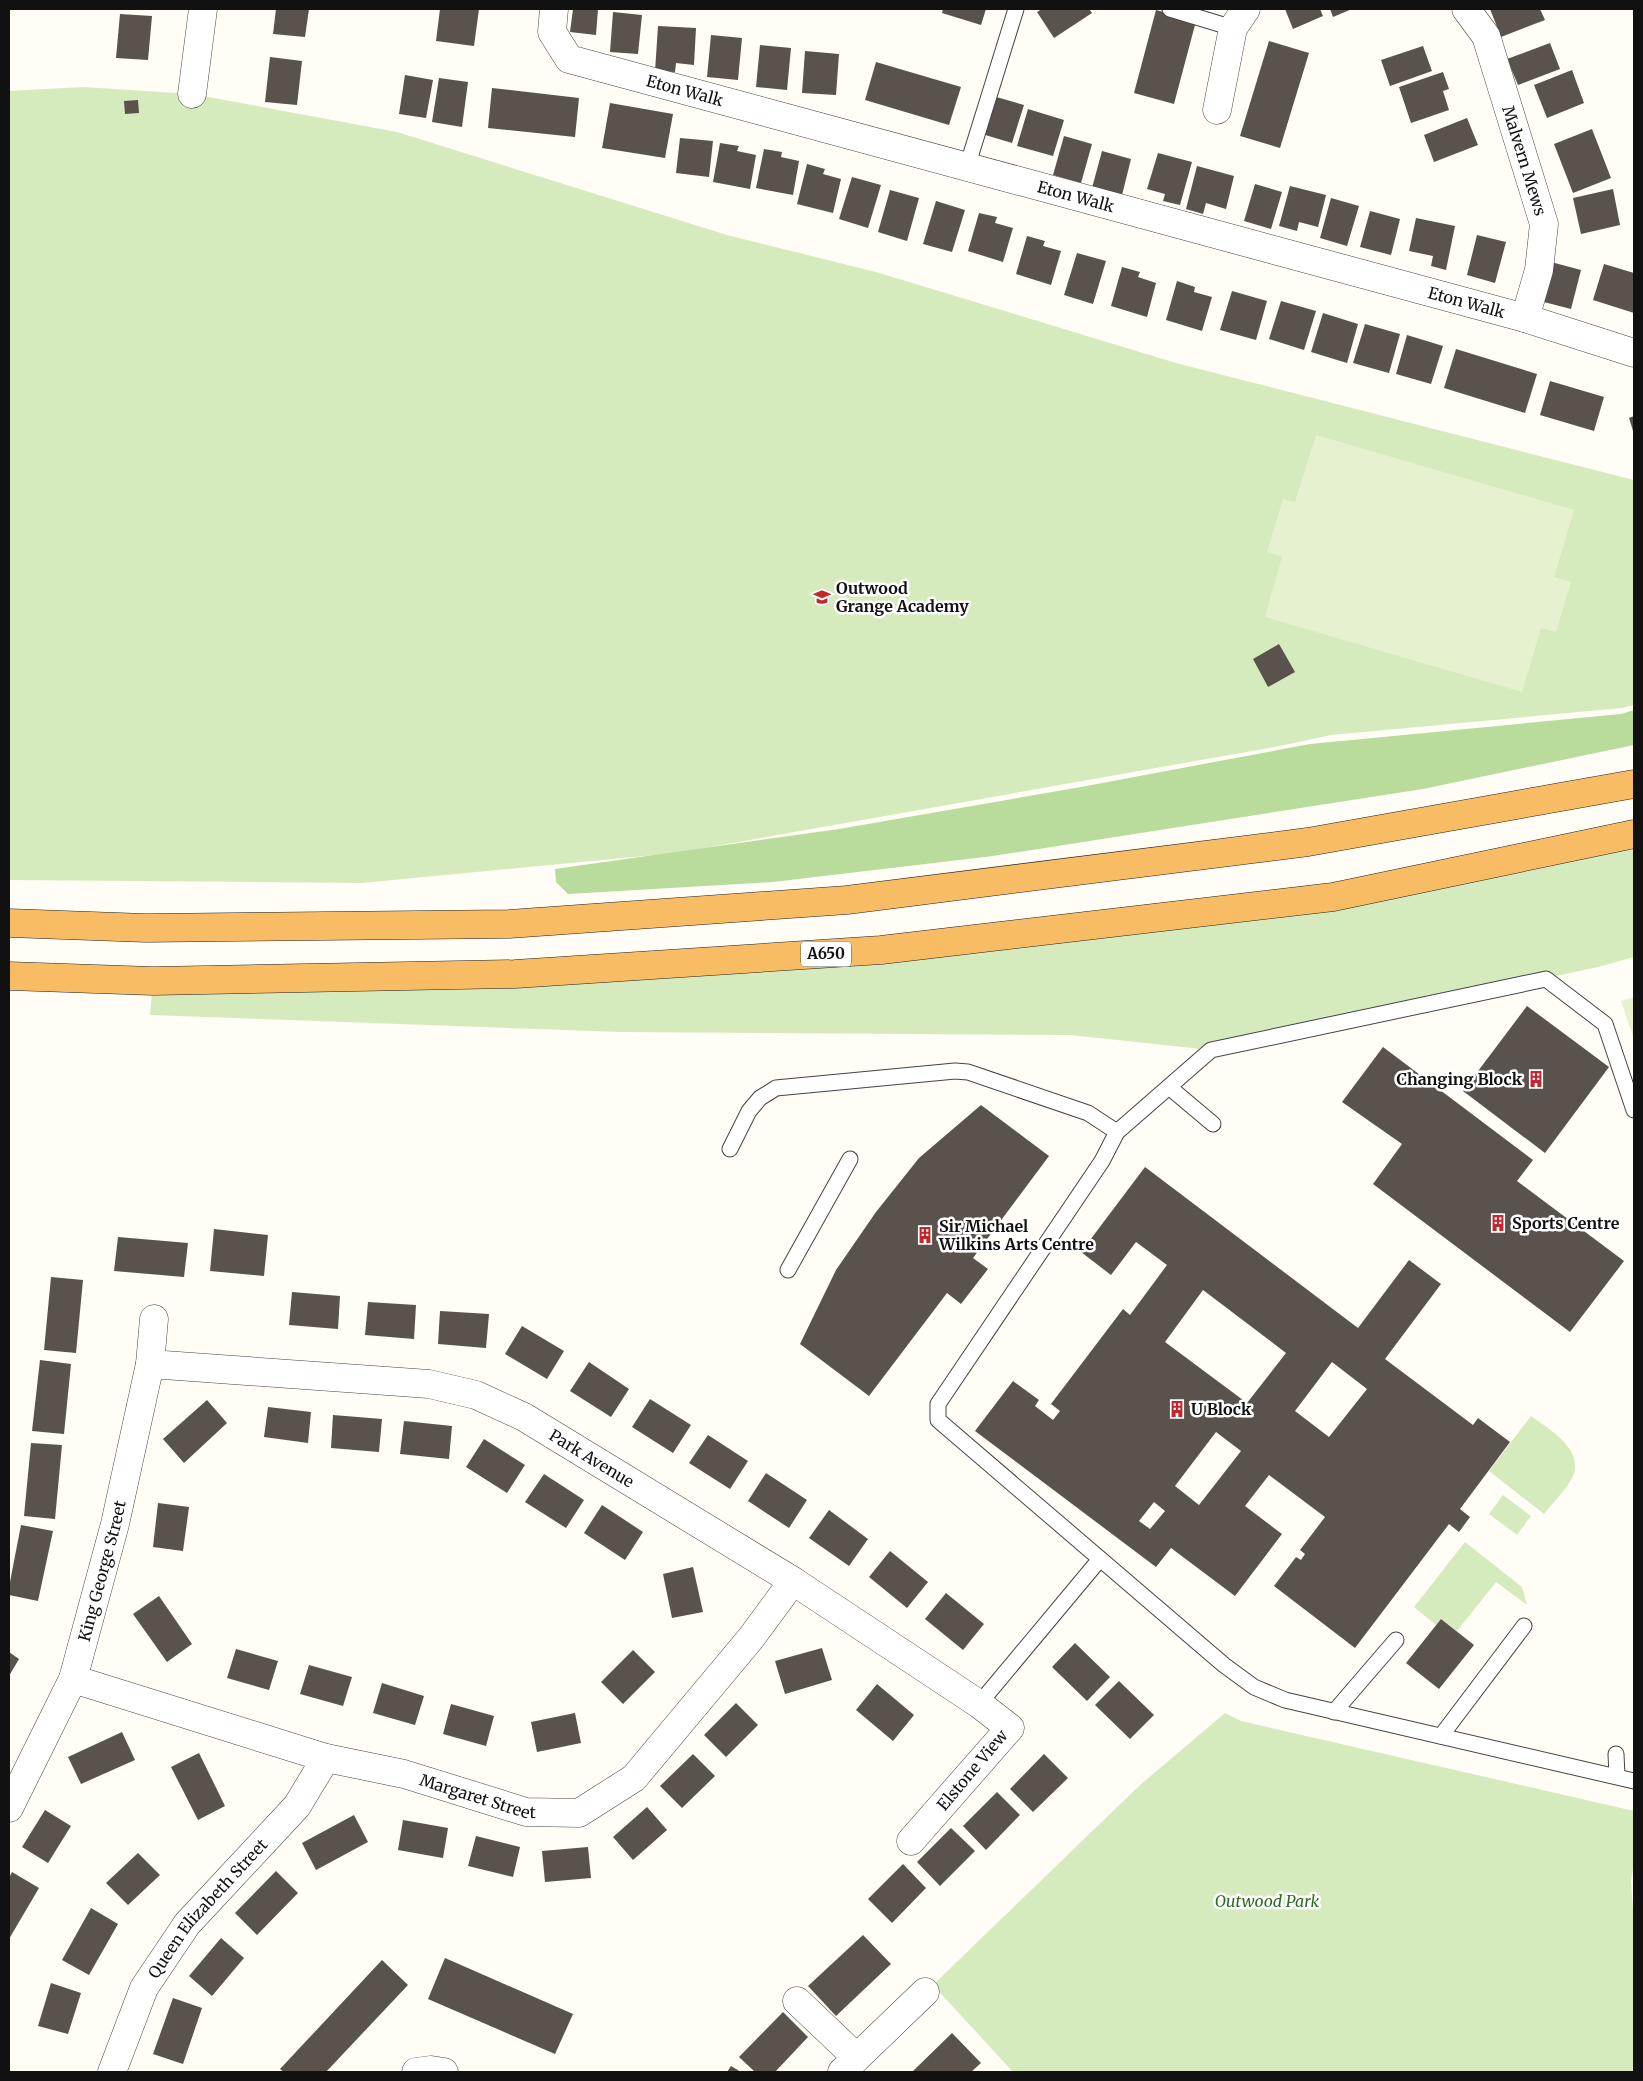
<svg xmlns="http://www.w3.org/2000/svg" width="1643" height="2081" font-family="Merriweather,serif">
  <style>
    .green { fill: #d5ebbd }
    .forest { fill: #b9dc9c }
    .pitch { fill: #e6f2cf }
    .building { fill: #5a524d; fill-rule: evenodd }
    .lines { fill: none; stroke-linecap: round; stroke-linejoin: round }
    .service-casing { stroke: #444; stroke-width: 17 }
    .minor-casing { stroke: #444; stroke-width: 29 }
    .trunk-casing { stroke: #222; stroke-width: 29 }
    .service { stroke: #fff; stroke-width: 15 }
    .minor { stroke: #fff; stroke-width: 28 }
    .trunk { stroke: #f7bc64; stroke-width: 28 }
    .labels { text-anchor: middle; stroke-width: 5; stroke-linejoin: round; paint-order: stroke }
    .shield { fill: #fff; stroke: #585858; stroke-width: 1 }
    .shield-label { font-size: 15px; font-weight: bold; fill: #111 }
    .street-label { font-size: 16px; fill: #111; stroke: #fff }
    .poi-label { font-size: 16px; font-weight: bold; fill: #111; stroke: #fff; text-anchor: start }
    .park-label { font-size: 16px; font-style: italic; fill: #2f6b1f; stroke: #fff }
  </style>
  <rect width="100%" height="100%" fill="#fffdf5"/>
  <g class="green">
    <polygon points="83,87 192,94 397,132 727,235 876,272 1176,363 1634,480 1634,705 1622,708 1331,735 1280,746 676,853 362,883 9,880 9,91"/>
    <polygon points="1634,849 1634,957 1598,967 1211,1050 1070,1035 620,1032 150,1015 153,981 515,974 1333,897"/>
    <path d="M 1531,1416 C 1549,1429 1584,1449 1573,1476 C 1569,1486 1552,1504 1544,1514 L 1489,1471 Z"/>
    <polygon points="1503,1495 1531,1516 1517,1535 1489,1514"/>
    <polygon points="1465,1542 1522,1587 1527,1605 1496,1582 1457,1631 1441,1619 1436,1625 1414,1607"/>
    <polygon points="1225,1713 1241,1721 1634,1811 1634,1863 1631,1881 1634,1924 1634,2072 1013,2072 933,1985 1140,1785"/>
  </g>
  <polygon class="forest" points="1634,710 1634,745 1423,789 993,856 773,882 568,894 556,882 555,869 839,829 1081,787 1310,744 1621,714"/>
  <g class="pitch">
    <polygon points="1316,435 1574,510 1554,577 1571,582 1556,632 1541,628 1522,692 1265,617 1282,557 1267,552 1283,499 1295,502"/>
    <polygon points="1634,997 1634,1039 1621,1001"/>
  </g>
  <g class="building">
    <polygon points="276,9 309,9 305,37 273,34"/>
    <polygon points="440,9 479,9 474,46 436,41"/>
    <polygon points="573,9 598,9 596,35 570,32"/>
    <polygon points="943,9 986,9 981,25 942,13"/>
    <polygon points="1042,9 1089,9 1092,13 1054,38 1037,12"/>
    <polygon points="1285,9 1320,9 1323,16 1293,29"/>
    <polygon points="1330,9 1352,9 1333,17"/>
    <polygon points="1490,9 1540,9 1545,20 1501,37"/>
    <polygon points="1156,10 1196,21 1174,104 1134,93"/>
    <polygon points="613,12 642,15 638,54 610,52"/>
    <polygon points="120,14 152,16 148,60 116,58"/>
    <polygon points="658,26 696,28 694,65 676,63 675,72 655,71"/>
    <polygon points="711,35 742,38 738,80 707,77"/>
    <polygon points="1269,41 1309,53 1280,148 1240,136"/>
    <polygon points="1550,43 1560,69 1518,85 1507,59"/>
    <polygon points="760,45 791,48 787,90 756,87"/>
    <polygon points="1423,46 1432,71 1390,86 1381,60"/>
    <polygon points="805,51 839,54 836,95 802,93"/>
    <polygon points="270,57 302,61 297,105 265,102"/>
    <polygon points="876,62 961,87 949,125 865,100"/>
    <polygon points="1572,70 1584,103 1547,118 1534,85"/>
    <polygon points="1443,72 1449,89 1443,91 1449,110 1411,123 1399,87"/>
    <polygon points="405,75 433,80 426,118 399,114"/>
    <polygon points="439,78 468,82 462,127 432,122"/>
    <polygon points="492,88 579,98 575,137 488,128"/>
    <polygon points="993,96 1024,105 1012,143 982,134"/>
    <polygon points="138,100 139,113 125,114 124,101"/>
    <polygon points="610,103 673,114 665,158 602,148"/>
    <polygon points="1028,109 1064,120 1053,156 1017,146"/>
    <polygon points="1467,118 1478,145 1434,162 1424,135"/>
    <polygon points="1592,129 1611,178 1573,193 1554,144"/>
    <polygon points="1064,136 1092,144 1081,183 1053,175"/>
    <polygon points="680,138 713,141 709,177 676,173"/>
    <polygon points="720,143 739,146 737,151 756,155 750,189 713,182"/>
    <polygon points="764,149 782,152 781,157 799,161 793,195 756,188"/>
    <polygon points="1102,151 1131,159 1122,195 1092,188"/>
    <polygon points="1158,153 1192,162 1180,205 1163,201 1165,194 1147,189"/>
    <polygon points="807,164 825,169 823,174 841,179 833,213 797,204"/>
    <polygon points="1197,166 1234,176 1226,209 1206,203 1203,214 1186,209"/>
    <polygon points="852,177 881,185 868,228 839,219"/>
    <polygon points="1255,184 1282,192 1271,229 1244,221"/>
    <polygon points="1290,186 1326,195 1318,227 1299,222 1297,231 1279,226"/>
    <polygon points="1613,189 1620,225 1581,234 1573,198"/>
    <polygon points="890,190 919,198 907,241 878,232"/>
    <polygon points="1331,198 1359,206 1347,246 1320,238"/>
    <polygon points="936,201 965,210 952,252 923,244"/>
    <polygon points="1370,211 1400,219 1391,255 1360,247"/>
    <polygon points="979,213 997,217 995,223 1013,228 1003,262 968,251"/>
    <polygon points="1416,218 1455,226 1446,270 1431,266 1433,256 1409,251"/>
    <polygon points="1477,235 1506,242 1495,283 1467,275"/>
    <polygon points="1027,236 1045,241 1043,246 1061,251 1051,285 1016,274"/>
    <polygon points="1077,253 1106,261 1093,304 1064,295"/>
    <polygon points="1551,262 1581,270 1571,309 1540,301"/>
    <polygon points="1604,264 1634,273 1634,313 1593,300"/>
    <polygon points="1122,267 1140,272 1138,277 1156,283 1147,317 1111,306"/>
    <polygon points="1177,281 1195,287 1194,292 1212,297 1202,331 1166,320"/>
    <polygon points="1232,291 1267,301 1256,340 1220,330"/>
    <polygon points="1281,301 1316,311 1304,350 1269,339"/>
    <polygon points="1323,313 1358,324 1347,363 1311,352"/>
    <polygon points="1365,324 1400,334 1389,373 1353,363"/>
    <polygon points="1407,335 1443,346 1431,384 1396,374"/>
    <polygon points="1456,349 1537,374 1525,413 1444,388"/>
    <polygon points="1550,381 1604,397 1594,431 1540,415"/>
    <polygon points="1634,416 1634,434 1629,418"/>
    <polygon points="1279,644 1295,672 1268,687 1253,659"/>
    <polygon points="1527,1006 1609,1067 1545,1153 1463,1091"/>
    <polygon points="1383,1047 1533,1160 1517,1181 1624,1261 1570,1332 1373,1184 1402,1144 1342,1102"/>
    <polygon points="981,1105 1049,1156 973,1258 988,1269 961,1304 947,1293 869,1396 800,1344 836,1270 876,1212 919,1158"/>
    <path d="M 1145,1167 L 1358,1328 L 1409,1260 L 1441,1284 L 1385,1359 L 1473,1425 L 1478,1418 L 1510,1442 L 1460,1509 L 1470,1517 L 1459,1532 L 1449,1524 L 1355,1648 L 1274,1586 L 1296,1557 L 1301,1560 L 1305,1554 L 1300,1550 L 1325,1517 L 1269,1475 L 1245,1506 L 1282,1534 L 1235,1596 L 1171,1548 L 1156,1567 L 975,1431 L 1013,1381 L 1039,1400 L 1035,1406 L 1053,1420 L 1060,1411 L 1051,1404 L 1123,1309 L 1130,1315 L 1167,1265 L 1136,1242 L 1111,1275 L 1081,1252 ZM 1203,1290 L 1286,1353 L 1247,1403 L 1165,1342 ZM 1332,1362 L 1367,1389 L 1329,1437 L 1295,1411 ZM 1216,1432 L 1241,1451 L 1199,1505 L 1175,1486 ZM 1154,1502 L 1165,1511 L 1150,1529 L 1139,1521 Z"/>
    <polygon points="214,1229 268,1235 264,1276 210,1271"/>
    <polygon points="118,1237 188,1243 184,1277 114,1271"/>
    <polygon points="51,1277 83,1280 76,1353 44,1350"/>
    <polygon points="292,1292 340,1296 338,1329 289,1325"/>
    <polygon points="368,1302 416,1305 414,1339 365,1335"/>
    <polygon points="440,1311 489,1314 486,1348 438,1344"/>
    <polygon points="522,1326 564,1351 547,1379 505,1354"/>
    <polygon points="40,1360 71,1364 64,1434 32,1431"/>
    <polygon points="589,1362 629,1389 611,1417 570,1391"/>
    <polygon points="650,1399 691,1425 673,1453 632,1427"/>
    <polygon points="207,1400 227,1423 184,1463 163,1439"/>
    <polygon points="268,1407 311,1412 308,1443 264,1437"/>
    <polygon points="333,1415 382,1419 379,1452 331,1448"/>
    <polygon points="404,1421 452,1426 449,1459 400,1454"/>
    <polygon points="708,1435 748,1461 730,1489 689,1463"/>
    <polygon points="484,1439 525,1465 507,1493 466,1467"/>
    <polygon points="31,1443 62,1445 55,1519 24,1516"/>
    <polygon points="766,1473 807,1500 789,1528 748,1501"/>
    <polygon points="544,1474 584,1500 566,1528 525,1502"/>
    <polygon points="158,1503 189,1507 183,1551 153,1547"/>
    <polygon points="602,1505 643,1532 625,1560 584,1533"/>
    <polygon points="829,1510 868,1539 849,1566 809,1538"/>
    <polygon points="21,1525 53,1531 38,1601 9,1595 9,1587"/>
    <polygon points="890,1551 928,1582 907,1608 869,1577"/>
    <polygon points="693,1567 703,1612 672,1618 663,1574"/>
    <polygon points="946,1593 984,1624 963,1650 925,1619"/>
    <polygon points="159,1596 192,1644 167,1662 133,1614"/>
    <polygon points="1441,1619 1474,1645 1439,1689 1406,1663"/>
    <polygon points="1075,1643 1110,1677 1087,1701 1052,1667"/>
    <polygon points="822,1648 832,1680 785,1694 775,1661"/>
    <polygon points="236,1649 278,1661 269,1690 227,1678"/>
    <polygon points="633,1650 655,1672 623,1704 601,1682"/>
    <polygon points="9,1652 19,1659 9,1676"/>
    <polygon points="309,1665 352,1677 343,1706 300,1694"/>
    <polygon points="1119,1681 1154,1715 1130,1739 1095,1705"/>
    <polygon points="382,1683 424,1696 415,1725 373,1713"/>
    <polygon points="877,1684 914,1715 893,1741 856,1710"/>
    <polygon points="736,1703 758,1725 726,1757 704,1735"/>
    <polygon points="451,1704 494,1716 486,1746 443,1734"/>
    <polygon points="575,1713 581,1743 537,1752 531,1722"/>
    <polygon points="122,1732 135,1760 81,1784 68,1757"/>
    <polygon points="199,1753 225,1806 198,1820 171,1767"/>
    <polygon points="693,1754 715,1776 682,1808 660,1786"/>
    <polygon points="1044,1754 1068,1778 1033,1812 1010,1789"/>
    <polygon points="997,1792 1020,1815 986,1850 963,1826"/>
    <polygon points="647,1807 667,1830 633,1860 613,1837"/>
    <polygon points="45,1810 71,1826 48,1863 22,1847"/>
    <polygon points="354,1815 368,1842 316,1870 302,1843"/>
    <polygon points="403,1820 448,1828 443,1858 398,1850"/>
    <polygon points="951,1828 975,1851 940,1886 917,1862"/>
    <polygon points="476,1836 520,1847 513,1877 468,1866"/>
    <polygon points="588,1847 591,1878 545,1882 542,1851"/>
    <polygon points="138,1853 160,1875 128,1905 106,1883"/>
    <polygon points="903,1864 926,1888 892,1923 868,1899"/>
    <polygon points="276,1871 298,1893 257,1935 235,1913"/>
    <polygon points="12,1872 39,1888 9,1939 9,1878"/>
    <polygon points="91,1908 118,1924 89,1975 62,1960"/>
    <polygon points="863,1935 891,1964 836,2016 808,1986"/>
    <polygon points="221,1938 244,1958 212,1996 189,1976"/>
    <polygon points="445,1958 573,2014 555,2054 428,1999"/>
    <polygon points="382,1960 408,1985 326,2072 284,2072 280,2069"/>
    <polygon points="51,1983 81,1993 68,2034 38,2026"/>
    <polygon points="173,1998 202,2008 183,2064 153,2054"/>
    <polygon points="783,2012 808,2037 775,2072 755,2072 739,2057"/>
    <polygon points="952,2033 981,2063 971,2072 912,2072"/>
    <polygon points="731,2066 741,2072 727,2072"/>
  </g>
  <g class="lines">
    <g class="service-casing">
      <g id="service">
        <polyline points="1170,9 1233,28"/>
        <polyline points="967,167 1016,9"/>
        <polyline points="1169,1087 1213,1124"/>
        <polyline points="1634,1110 1605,1024 1546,979 1211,1050 1117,1132 1102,1161 938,1404 938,1420 1224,1665 1254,1687 1285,1700 1634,1781"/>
        <polyline points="730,1149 749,1111 760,1098 776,1088 955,1071 968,1072 1088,1113 1117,1132"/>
        <polyline points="788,1270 850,1159"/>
        <polyline points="979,1704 1100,1559"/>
        <polyline points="1334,1712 1396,1640"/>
        <polyline points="1441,1736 1524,1626"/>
        <polyline points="1616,1754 1617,1776"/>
      </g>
    </g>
    <g class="minor-casing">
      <g id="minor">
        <path id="s1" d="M 554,9 L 552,32 L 569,59 L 1525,318 L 1634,353"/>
        <path id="s2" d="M 1466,9 L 1486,36 L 1544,224 L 1539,270 L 1525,318"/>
        <polyline points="192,94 203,9"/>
        <polyline points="1217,110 1233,28 1246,9"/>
        <path id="s3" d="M 150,1364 L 429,1384 L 476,1395 L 524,1417 L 793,1581 L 979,1704 L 1010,1728 L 911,1841"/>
        <path id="s4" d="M 73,1679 L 326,1758 L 404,1774 L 526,1812 L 579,1813 L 634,1778 L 751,1638 L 793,1581"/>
        <path id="s5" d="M 9,1808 L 73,1679 L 115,1524 L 150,1364 L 154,1319"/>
        <polyline points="797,2001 856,2057"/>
        <path id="s6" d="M 112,2072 L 144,1988 L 187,1924 L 297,1806 L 326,1758"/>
        <polyline points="416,2072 431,2070 444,2072"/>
        <polyline points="842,2072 925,1992"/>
      </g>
    </g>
    <g class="trunk-casing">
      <g id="trunk">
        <polyline points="9,923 146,928 509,924 847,900 1308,842 1634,784"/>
        <polyline points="9,976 153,981 515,974 881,950 1333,897 1634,834"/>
      </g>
    </g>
    <use href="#service" class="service"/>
    <use href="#minor" class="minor"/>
    <use href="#trunk" class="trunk"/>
  </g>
  <defs>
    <g id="school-bare" transform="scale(1.35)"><path d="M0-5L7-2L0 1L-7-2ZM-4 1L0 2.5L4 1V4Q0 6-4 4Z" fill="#c4262e" stroke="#fff" stroke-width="2.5" paint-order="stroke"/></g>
    <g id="building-bare" transform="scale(1.35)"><path d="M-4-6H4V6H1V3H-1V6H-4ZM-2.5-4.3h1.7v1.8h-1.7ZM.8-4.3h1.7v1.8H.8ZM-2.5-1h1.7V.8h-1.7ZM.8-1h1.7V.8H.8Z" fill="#c4262e" stroke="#fff" stroke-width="2.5" paint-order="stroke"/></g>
  </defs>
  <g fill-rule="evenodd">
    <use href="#school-bare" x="822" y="597"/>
    <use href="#building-bare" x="1536" y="1079"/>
    <use href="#building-bare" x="1498" y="1223"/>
    <use href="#building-bare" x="925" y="1235"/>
    <use href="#building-bare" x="1177" y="1409"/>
  </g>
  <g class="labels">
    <rect class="shield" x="801" y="941.5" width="50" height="25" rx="4"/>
    <g class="shield-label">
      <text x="826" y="959">A650</text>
    </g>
    <g class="street-label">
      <text dy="6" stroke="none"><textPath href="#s1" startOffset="175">Eton Walk</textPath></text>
      <text dy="6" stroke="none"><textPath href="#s2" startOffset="164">Malvern Mews</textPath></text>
      <text dy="6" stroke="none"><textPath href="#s1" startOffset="580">Eton Walk</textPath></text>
      <text dy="6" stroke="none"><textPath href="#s1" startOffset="985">Eton Walk</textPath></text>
      <text dy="6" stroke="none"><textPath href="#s3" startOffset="460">Park Avenue</textPath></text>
      <text dy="6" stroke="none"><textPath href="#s5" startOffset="256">King George Street</textPath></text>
      <text transform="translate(972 1770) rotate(-50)" y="6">Elstone View</text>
      <text dy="6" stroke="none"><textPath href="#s4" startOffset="422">Margaret Street</textPath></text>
      <text dy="6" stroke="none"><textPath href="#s6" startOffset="192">Queen Elizabeth Street</textPath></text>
    </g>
    <g class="poi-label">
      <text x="836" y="594">Outwood<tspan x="836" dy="18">Grange Academy</tspan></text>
      <text x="1522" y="1085" text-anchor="end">Changing Block</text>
      <text x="1512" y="1229">Sports Centre</text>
      <text x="939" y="1232">Sir Michael<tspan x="939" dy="18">Wilkins Arts Centre</tspan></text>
      <text x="1191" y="1415">U Block</text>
    </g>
    <g class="park-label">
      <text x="1267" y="1907">Outwood Park</text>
    </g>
  </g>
  <rect width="1643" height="2081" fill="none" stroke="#111111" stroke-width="20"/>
</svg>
